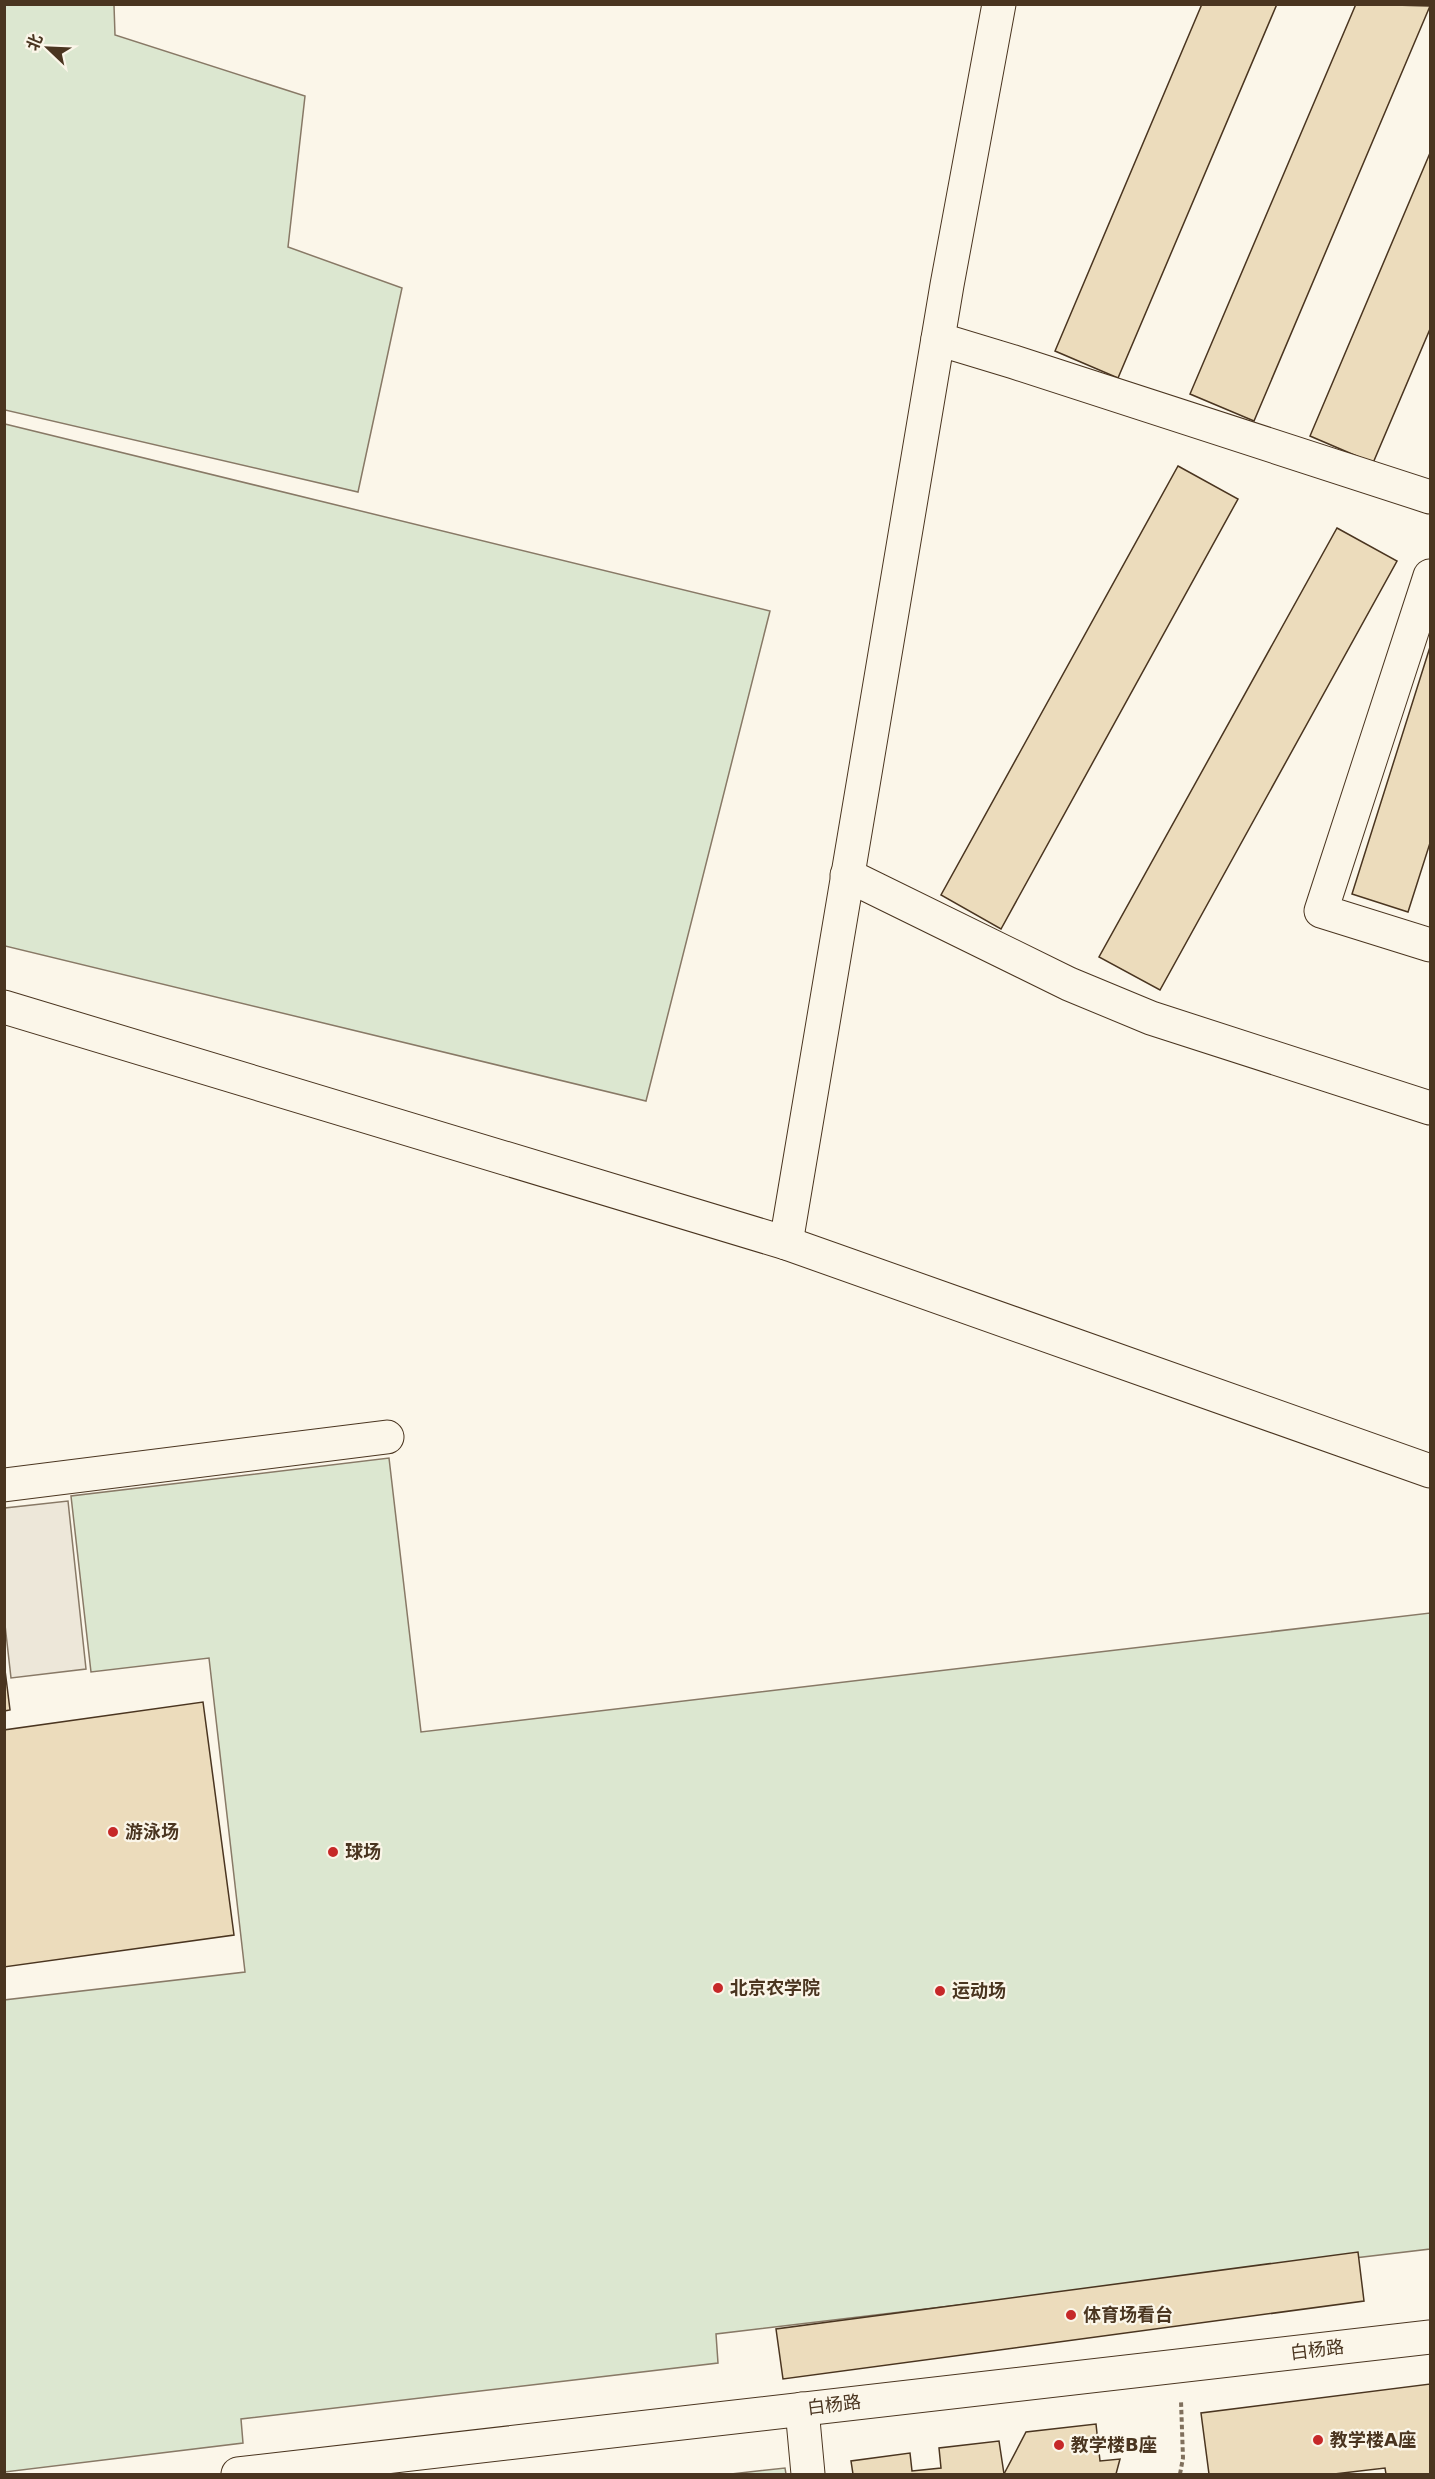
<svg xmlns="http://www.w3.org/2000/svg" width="1435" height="2479" font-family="'DejaVu Sans','Noto Sans SC',sans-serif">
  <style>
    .green { fill: #dce7d0; stroke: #887966; stroke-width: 1.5 }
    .parking { fill: #ede7d9; stroke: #887966; stroke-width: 1.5 }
    .building { fill: #ecdcbc; stroke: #4a3520; stroke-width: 1.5 }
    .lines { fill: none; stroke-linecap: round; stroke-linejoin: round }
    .minor-casing { stroke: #4a3520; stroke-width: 35 }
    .path { stroke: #7f6f5c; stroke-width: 4; stroke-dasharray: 4.5 3; stroke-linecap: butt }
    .minor { stroke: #fbf6e9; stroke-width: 33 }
    .poi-dot { fill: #c62828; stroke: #fbf6e9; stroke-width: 2 }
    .labels { text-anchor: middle; stroke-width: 4.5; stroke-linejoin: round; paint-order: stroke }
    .poi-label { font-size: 18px; font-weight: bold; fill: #4a3520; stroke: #fbf6e9; text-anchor: start }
    .street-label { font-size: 18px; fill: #4a3520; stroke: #fbf6e9 }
  </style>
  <rect width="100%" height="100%" fill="#fbf6e9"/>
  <g class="green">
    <polygon points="5,4 114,5 115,35 305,96 288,247 402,288 358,492 5,410"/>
    <polygon points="5,424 770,611 646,1101 5,946"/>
    <polygon points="389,1458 421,1732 1430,1613 1430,2249 716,2334 718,2363 241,2419 243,2443 5,2472 4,2000 245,1972 209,1658 91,1672 71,1496"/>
    <polygon points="785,2468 786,2474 731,2474"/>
  </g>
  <polygon class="parking" points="68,1501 86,1669 11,1678 4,1616 5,1508"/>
  <g class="building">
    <polygon points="1202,4 1277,4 1118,378 1055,351"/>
    <polygon points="1356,4 1430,6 1254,421 1190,394"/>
    <polygon points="1430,153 1430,329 1373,463 1310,436"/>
    <polygon points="1178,466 1238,499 1001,929 941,895"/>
    <polygon points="1337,528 1397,561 1160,990 1099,957"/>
    <polygon points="1430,647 1430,843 1408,912 1352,894"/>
    <polygon points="4,1662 10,1710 4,1711"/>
    <polygon points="203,1702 234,1935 4,1967 4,1730"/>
    <polygon points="1358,2252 1364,2301 783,2379 776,2329"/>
    <polygon points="1430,2384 1430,2474 1386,2474 1385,2468 1334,2474 1209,2474 1201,2413"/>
    <polygon points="1096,2424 1100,2461 1120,2459 1116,2474 1004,2474 1026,2432"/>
    <polygon points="999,2441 1004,2474 853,2474 851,2461 910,2453 912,2471 941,2468 939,2448"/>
  </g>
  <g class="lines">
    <g class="minor-casing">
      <g id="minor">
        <polyline points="938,339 1014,362 1430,497"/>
        <polyline points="1430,576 1321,911 1430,945"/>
        <polyline points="847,875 1069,984 1151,1018 1430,1108"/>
        <polyline points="4,1007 786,1243 1430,1471"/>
        <polyline points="786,1243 947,285 999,4"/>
        <polyline points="4,1485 387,1437"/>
        <polyline points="802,2409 808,2474"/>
        <polyline points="238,2474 1430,2337"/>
      </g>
    </g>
    <polyline class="path" points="1180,2474 1183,2458 1181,2401"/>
    <use href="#minor" class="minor"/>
  </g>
  <g class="poi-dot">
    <circle cx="113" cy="1832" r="6"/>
    <circle cx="333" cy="1852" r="6"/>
    <circle cx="718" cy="1988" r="6"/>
    <circle cx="940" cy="1991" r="6"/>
    <circle cx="1071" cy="2315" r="6"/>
    <circle cx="1318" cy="2440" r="6"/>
    <circle cx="1059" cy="2445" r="6"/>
  </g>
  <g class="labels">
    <g class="poi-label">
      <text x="125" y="1838">游泳场</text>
      <text x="345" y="1858">球场</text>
      <text x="730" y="1994">北京农学院</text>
      <text x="952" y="1997">运动场</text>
      <text x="1083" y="2321">体育场看台</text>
      <text x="1330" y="2446">教学楼A座</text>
      <text x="1071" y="2451">教学楼B座</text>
    </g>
    <g class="street-label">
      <text transform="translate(1317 2350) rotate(-7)" y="6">白杨路</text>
      <text transform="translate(834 2405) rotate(-7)" y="6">白杨路</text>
    </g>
  </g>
  <rect width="1435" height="2479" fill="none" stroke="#4a3520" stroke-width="12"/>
  <g transform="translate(48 48) rotate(293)" stroke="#fbf6e9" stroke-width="4.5" paint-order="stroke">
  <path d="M0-4.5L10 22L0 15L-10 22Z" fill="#4a3520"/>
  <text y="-9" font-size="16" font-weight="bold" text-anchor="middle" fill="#4a3520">北</text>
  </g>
</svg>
